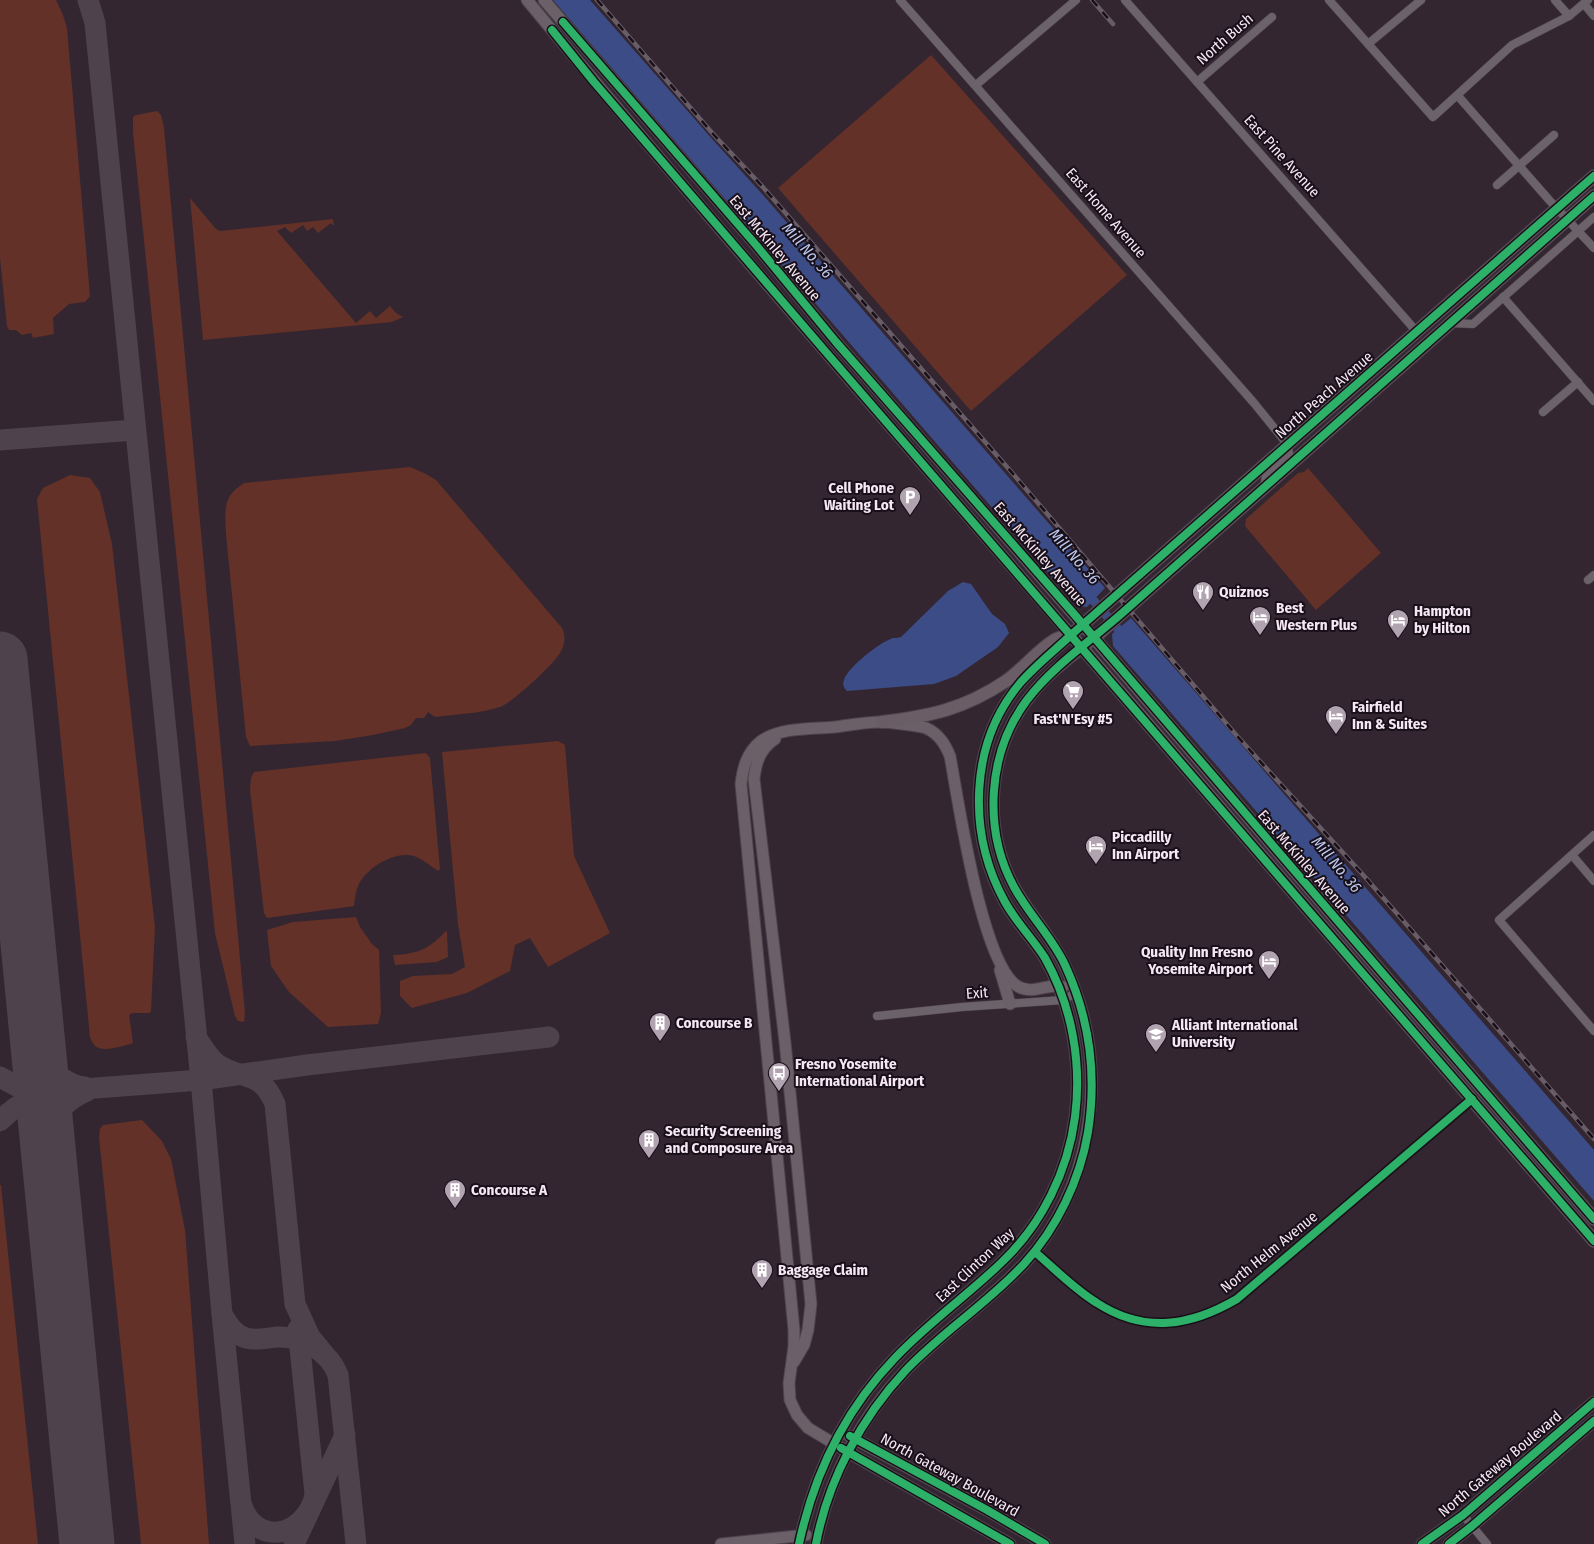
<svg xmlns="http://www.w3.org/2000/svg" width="1594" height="1544" font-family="'Fira Sans Condensed',sans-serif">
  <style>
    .green { fill: #633127 }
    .water { fill: #3b4c87 }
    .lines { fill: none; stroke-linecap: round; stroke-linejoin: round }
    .canal { stroke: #3b4c87; stroke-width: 9 }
    .taxiway { stroke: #4e424c; stroke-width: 21 }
    .runway { stroke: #4e424c; stroke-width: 55 }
    .street-casing { stroke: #4e434d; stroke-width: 9 }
    .secondary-casing { stroke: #4e434d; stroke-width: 13 }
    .primary-casing { stroke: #4e434d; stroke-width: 14 }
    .street { stroke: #6b626a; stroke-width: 8 }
    .secondary { stroke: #6b6068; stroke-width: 11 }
    .primary { stroke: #6a5d66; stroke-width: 12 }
    .rail-casing { stroke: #685d67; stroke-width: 4.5 }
    .rail { stroke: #190f18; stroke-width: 2.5; stroke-dasharray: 8; stroke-linecap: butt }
    .cycleway-casing { stroke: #190f18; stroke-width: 11 }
    .cycleway { stroke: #2db169; stroke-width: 8 }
    .labels { text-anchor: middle; stroke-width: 4; stroke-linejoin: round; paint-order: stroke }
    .street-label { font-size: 15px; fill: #f6e7f4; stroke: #190f18 }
    .poi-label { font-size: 15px; font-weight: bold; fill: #f6e7f4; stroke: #190f18; text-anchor: start }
    .water-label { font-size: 16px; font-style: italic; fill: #bac8ee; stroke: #190f18 }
  </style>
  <rect width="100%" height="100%" fill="#332631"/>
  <g class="green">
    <polygon points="0,0 56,0 63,15 67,28 90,296 85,302 69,304 53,318 54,334 33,338 31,333 22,335 16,330 9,330 7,326 0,258"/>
    <polygon points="931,55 1127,275 971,411 778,188"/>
    <polygon points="157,111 161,115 164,128 245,1013 244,1022 238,1021 235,1016 215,933 133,133 133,117 136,115"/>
    <polygon points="190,198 216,229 220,231 333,219 334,226 331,223 318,233 313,227 307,231 303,225 291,233 285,227 277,231 356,323 370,311 376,318 390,306 396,313 403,317 392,322 203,340"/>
    <path d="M 410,467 L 424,473 L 436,480 L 562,628 C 566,637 565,645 560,653 C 554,664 511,704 500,707 C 479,714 456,714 435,717 L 428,712 L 424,718 L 416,718 L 411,725 L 405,728 L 373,735 L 335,741 L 250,746 L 246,737 L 226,534 C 225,510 222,497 244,483 Z"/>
    <polygon points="1308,468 1381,553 1316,610 1245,526 1246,519 1298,473 1304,472"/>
    <path d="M 70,475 L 90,478 L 100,492 L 112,544 L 155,927 L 151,1011 L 149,1013 L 132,1013 L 129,1015 L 133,1043 C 125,1046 104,1052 97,1047 C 93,1045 92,1041 90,1037 L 37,499 L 43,488 Z"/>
    <polygon points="558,741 565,745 574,856 610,933 548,967 530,938 515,945 510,971 467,993 412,1008 400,996 400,981 413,976 452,974 465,967 458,924 442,752"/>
    <path d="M 426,753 L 430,758 L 440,869 L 438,871 C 431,866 422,859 414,856 C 395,851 370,866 360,882 C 356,889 355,898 354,906 L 267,918 L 264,913 L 250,790 L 251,778 L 254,772 Z"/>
    <polygon points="356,917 360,927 372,944 379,950 381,1013 378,1024 328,1027 289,992 271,966 267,930 293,922"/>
    <path d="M 446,931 L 447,932 L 448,957 L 437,962 L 395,965 L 393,955 C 418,954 429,949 446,931 Z"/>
    <polygon points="142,1120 162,1141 171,1159 185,1230 209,1544 141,1544 99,1137 100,1129 103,1125"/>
    <polygon points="0,1185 1,1185 38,1544 0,1544"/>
  </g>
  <g class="water">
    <polygon points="553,0 590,0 714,141 763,195 1105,588 1087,607 1077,606"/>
    <path d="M 963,582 L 971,584 L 992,614 L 1005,624 L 1009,633 L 998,647 L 956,676 L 934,684 L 847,691 C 844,688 842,685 844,680 C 847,668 880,642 893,638 C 895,638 898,638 901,637 L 948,591 Z"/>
    <polygon points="1131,618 1594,1150 1594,1201 1113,646 1112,634"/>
  </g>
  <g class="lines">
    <polyline class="canal" points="1086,592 1125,637"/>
    <g class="taxiway">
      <polyline points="88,0 95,23 201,1080 222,1314 245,1544"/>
      <polyline points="0,440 135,430"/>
      <path d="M 35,1014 C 37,1027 38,1042 43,1054 C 50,1071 66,1085 85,1087"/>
      <path d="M 196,1037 C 202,1046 208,1057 217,1064 C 243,1081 261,1070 275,1104 L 295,1304 L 310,1337 L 324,1354"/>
      <polyline points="0,1077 22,1089 43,1092 201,1080 307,1065 549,1037"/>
      <path d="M 0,1121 C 12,1108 26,1100 43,1092"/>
      <path d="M 50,1164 C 50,1129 51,1106 87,1091"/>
      <path d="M 222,1314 C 228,1324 234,1335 246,1338 C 256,1341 266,1338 277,1337 C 302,1336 329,1351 338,1375 L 356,1544"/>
      <path d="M 242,1506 C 253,1537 286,1541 306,1515 C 311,1508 314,1502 315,1494 L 298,1329"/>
      <polyline points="294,1544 345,1435"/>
    </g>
    <polyline class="runway" points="0,659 87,1544"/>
    <g class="street-casing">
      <g id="street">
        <polyline points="900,0 1254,403 1288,445 1289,454 1266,476 1264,487"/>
        <polyline points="1125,0 1417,332"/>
        <polyline points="1329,0 1433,117 1512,45 1569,16 1588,0"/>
        <polyline points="1555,0 1569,16"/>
        <polyline points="1584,4 1594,16"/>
        <polyline points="1368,44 1421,0"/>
        <polyline points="1197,82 1272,17"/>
        <polyline points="976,85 1076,0"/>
        <polyline points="1458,96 1550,201 1594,248"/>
        <polyline points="1497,185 1554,135"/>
        <polyline points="1503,297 1594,401"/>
        <polyline points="1451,323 1473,324 1594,217"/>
        <polyline points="1543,412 1578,382"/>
        <polyline points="1588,580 1594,575"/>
        <polyline points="1594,835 1499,920 1594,1031"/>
        <polyline points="1572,855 1594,881"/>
        <polyline points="877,1016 962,1007 1063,1000 1076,993"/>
        <path d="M 1035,1252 C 1055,1269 1074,1289 1097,1303 C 1145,1334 1191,1326 1237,1299 L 1472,1099"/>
        <polyline points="1463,1515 1487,1544"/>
      </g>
    </g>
    <g class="secondary-casing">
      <g id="secondary">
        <path d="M 527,0 C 705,215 889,425 1071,635 C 1055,650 1036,665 1021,682 C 969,743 967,833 1005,902 C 1016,922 1033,939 1045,958 C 1072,1006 1082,1063 1075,1117 C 1068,1171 1042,1224 1002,1262 C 968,1295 928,1323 895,1358 C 845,1410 814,1474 799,1544"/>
        <path d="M 544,0 L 756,245 L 836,342 L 1094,638 C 1072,656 1048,673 1031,695 C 989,746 982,822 1011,881 C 1026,911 1051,935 1065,966 C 1090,1019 1097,1074 1087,1132 C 1079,1180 1057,1228 1024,1264 C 987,1303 942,1332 905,1371 C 860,1418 828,1480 816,1544"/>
        <path d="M 775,739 C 760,749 756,762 754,779 L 785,1042 L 811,1304 L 808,1330 L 804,1345 L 794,1362"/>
        <polyline points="1000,970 1010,1004"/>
        <polyline points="849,1436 987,1510 1045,1544"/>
        <polyline points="721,1544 806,1535"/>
        <path d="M 1010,1544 L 848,1452 L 808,1428 L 797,1415 L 790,1400 L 789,1383 L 794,1346 L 794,1330 L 741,784 C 743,767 747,752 761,741 C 781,727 812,729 835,727 C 850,725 866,722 881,722 C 888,722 920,726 926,728 C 939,734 945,744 950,756 C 958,799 982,968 1019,987 C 1035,995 1050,982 1063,987"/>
        <polyline points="1422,1544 1463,1515 1594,1402"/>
        <polyline points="1449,1544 1472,1526 1594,1421"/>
      </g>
    </g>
    <g class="primary-casing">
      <g id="primary">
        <polyline points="1594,196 1094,638 1594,1219"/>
        <polyline points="1071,635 1594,1241"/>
        <path d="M 882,722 C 931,716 964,709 1006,681 C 1023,669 1036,652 1053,641 C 1058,637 1066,636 1071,635 L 1594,176"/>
      </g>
    </g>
    <use href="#street" class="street"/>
    <use href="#secondary" class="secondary"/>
    <use href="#primary" class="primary"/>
    <g class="rail-casing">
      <g id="rail">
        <polyline points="597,0 714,135 761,185 1014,475 1237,736 1365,877 1594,1139"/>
        <polyline points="1092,0 1113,24"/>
      </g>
    </g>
    <use href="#rail" class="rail"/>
    <g class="cycleway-casing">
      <g id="cycleway">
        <polyline points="563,22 756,245 836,342 1074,614 1594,1219"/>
        <polyline points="552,30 594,82 825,351 1594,1241"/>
        <path d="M 1035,1252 C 1055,1269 1074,1289 1097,1303 C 1145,1334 1191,1326 1237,1299 L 1472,1099"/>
        <polyline points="850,1436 987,1510 1045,1544"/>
        <polyline points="841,1448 1010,1544"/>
        <path d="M 799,1544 C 814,1474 845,1410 895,1358 C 928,1323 968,1295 1002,1262 C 1042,1224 1068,1171 1075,1117 C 1082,1063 1072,1006 1045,958 C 1033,939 1016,922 1005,902 C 967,833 969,743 1021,682 C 1036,665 1055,650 1071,635 L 1594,176"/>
        <path d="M 816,1544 C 828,1480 861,1418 906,1370 C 942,1332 988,1303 1024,1264 C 1057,1228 1080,1180 1088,1132 C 1097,1074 1090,1019 1065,965 C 1052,937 1029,915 1014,887 C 983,830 987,753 1027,700 C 1052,667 1089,642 1120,615 L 1594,196"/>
        <polyline points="1422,1544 1463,1515 1594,1402"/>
        <polyline points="1449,1544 1472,1526 1594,1421"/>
      </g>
    </g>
    <use href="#cycleway" class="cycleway"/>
  </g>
  <defs>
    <g id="parking-pin" transform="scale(1.125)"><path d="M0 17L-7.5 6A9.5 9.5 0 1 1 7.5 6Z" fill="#b2a3b0" stroke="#190f18"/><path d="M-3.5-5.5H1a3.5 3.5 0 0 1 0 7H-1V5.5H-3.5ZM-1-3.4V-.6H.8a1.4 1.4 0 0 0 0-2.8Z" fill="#fff"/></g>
    <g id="restaurant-pin" transform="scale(1.125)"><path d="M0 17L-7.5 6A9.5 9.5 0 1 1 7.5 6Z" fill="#b2a3b0" stroke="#190f18"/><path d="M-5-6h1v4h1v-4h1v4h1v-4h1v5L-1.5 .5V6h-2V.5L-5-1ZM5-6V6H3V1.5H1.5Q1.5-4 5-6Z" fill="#fff"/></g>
    <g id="hotel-pin" transform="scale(1.125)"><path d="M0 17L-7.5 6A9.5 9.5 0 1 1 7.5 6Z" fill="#b2a3b0" stroke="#190f18"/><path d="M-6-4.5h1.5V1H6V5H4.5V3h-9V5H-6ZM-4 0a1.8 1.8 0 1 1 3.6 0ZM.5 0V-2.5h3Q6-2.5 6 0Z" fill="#fff"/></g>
    <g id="supermarket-pin" transform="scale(1.125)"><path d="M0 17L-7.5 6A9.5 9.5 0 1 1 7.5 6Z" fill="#b2a3b0" stroke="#190f18"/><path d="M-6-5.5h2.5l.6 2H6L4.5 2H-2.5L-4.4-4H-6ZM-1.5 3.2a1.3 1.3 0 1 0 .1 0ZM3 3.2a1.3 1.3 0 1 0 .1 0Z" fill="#fff"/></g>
    <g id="building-pin" transform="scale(1.125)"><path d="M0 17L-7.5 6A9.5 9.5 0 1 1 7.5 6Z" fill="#b2a3b0" stroke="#190f18"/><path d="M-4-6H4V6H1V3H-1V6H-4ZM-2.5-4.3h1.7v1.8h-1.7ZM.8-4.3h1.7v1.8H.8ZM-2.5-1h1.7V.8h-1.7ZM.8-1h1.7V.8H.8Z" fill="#fff"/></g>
    <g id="school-pin" transform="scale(1.125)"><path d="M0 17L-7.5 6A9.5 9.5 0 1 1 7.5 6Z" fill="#b2a3b0" stroke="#190f18"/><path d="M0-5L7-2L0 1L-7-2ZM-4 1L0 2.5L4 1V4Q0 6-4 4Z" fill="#fff"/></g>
    <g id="bus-pin" transform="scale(1.125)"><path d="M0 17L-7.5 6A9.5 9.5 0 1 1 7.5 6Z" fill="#b2a3b0" stroke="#190f18"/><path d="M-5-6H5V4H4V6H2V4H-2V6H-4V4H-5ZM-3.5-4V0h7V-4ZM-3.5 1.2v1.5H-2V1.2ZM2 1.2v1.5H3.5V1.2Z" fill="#fff"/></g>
  </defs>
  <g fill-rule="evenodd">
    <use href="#parking-pin" x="910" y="497"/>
    <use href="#restaurant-pin" x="1203" y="592"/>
    <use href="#hotel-pin" x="1260" y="617"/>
    <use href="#hotel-pin" x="1398" y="620"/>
    <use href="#supermarket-pin" x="1073" y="691"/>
    <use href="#hotel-pin" x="1336" y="716"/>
    <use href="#hotel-pin" x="1096" y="846"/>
    <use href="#hotel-pin" x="1269" y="961"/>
    <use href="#building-pin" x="660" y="1023"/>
    <use href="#school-pin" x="1156" y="1034"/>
    <use href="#bus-pin" x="779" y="1073"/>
    <use href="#building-pin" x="649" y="1140"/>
    <use href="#building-pin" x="455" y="1190"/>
    <use href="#building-pin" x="762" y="1270"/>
  </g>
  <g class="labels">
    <g class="street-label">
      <text transform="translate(1225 39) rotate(-41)" y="5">North Bush</text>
      <text transform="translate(1282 156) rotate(48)" y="5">East Pine Avenue</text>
      <text transform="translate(1106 213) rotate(49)" y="5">East Home Avenue</text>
      <text transform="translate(775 248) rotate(50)" y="5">East McKinley Avenue</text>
      <text transform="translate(1324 395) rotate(-41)" y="5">North Peach Avenue</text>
      <text transform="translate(1040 554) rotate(49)" y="5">East McKinley Avenue</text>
      <text transform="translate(1304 862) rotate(49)" y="5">East McKinley Avenue</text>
      <text transform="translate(977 993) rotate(-4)" y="5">Exit</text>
      <text transform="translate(1269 1252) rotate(-39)" y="5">North Helm Avenue</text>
      <text transform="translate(975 1265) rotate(-43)" y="5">East Clinton Way</text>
      <text transform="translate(1500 1464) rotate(-40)" y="5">North Gateway Boulevard</text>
      <text transform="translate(950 1475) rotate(29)" y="5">North Gateway Boulevard</text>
    </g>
    <g class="poi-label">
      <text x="894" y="493" text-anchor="end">Cell Phone<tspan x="894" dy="17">Waiting Lot</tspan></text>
      <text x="1219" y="597">Quiznos</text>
      <text x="1276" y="613">Best<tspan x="1276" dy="17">Western Plus</tspan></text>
      <text x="1414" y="616">Hampton<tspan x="1414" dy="17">by Hilton</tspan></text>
      <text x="1352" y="712">Fairfield<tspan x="1352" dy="17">Inn &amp; Suites</tspan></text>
      <text x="1073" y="724" text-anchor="middle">Fast'N'Esy #5</text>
      <text x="1112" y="842">Piccadilly<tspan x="1112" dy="17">Inn Airport</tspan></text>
      <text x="1253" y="957" text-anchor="end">Quality Inn Fresno<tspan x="1253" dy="17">Yosemite Airport</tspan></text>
      <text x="676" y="1028">Concourse B</text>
      <text x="1172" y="1030">Alliant International<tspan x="1172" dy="17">University</tspan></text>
      <text x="795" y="1069">Fresno Yosemite<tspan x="795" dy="17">International Airport</tspan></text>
      <text x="665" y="1136">Security Screening<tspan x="665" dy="17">and Composure Area</tspan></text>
      <text x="471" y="1195">Concourse A</text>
      <text x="778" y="1275">Baggage Claim</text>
    </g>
    <g class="water-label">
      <text transform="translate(808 250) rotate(49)" y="6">Mill No. 36</text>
      <text transform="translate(1075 556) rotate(49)" y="6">Mill No. 36</text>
      <text transform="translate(1337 864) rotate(50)" y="6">Mill No. 36</text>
    </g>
  </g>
</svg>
